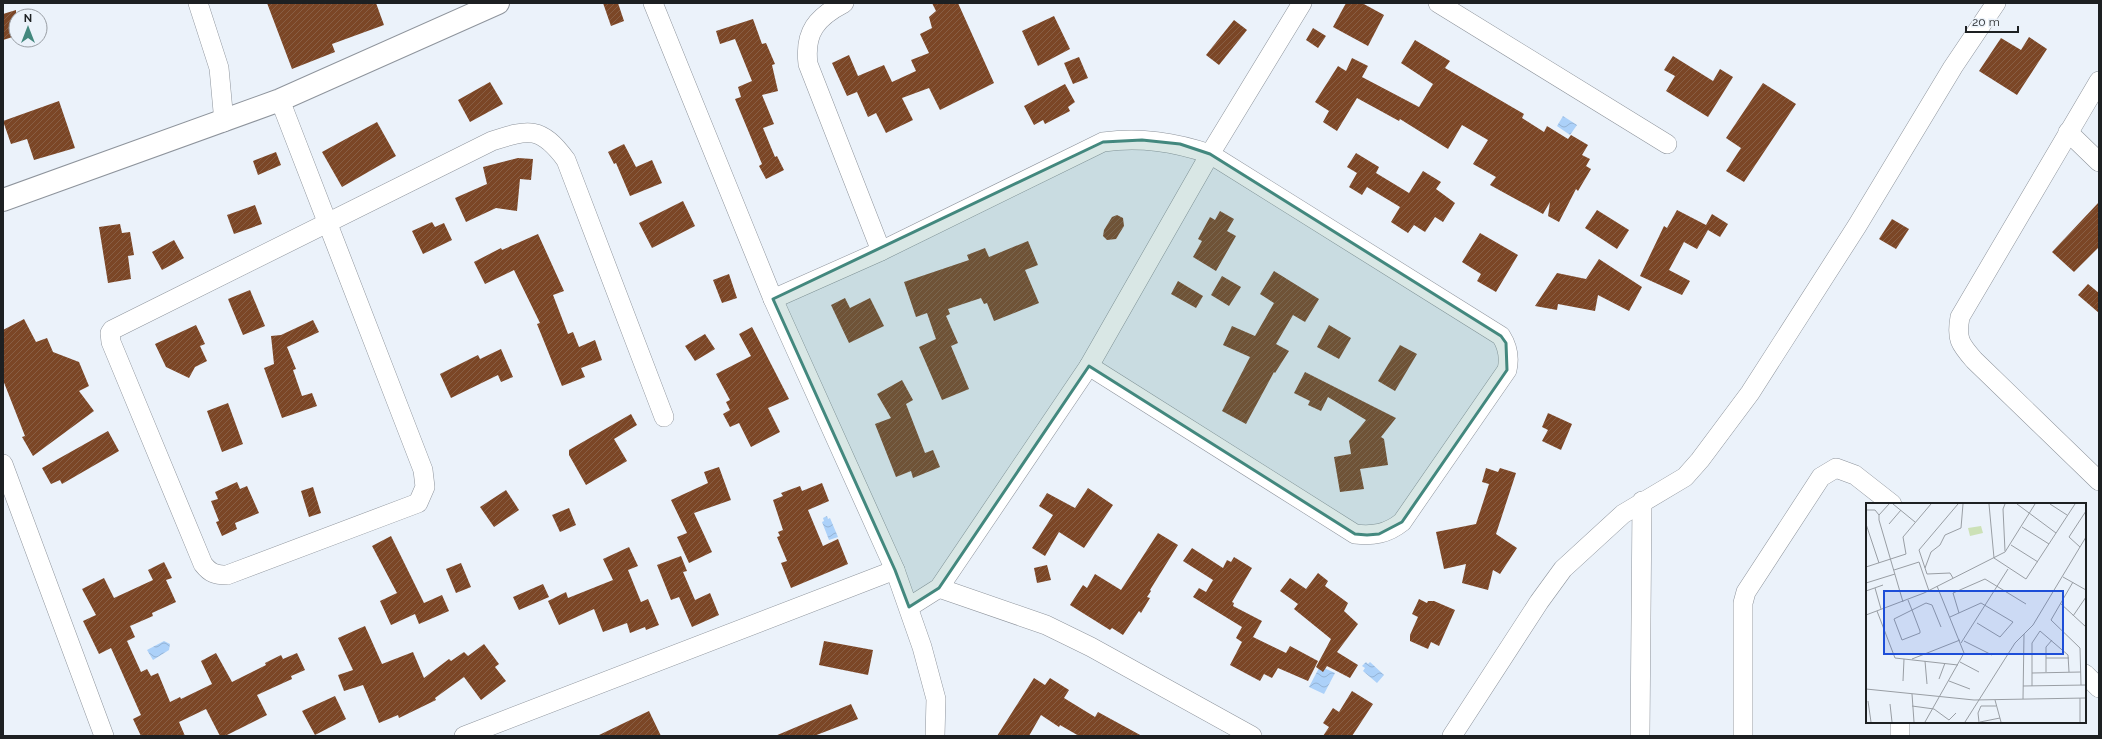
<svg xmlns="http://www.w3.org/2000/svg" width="2102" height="739" font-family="Raleway,sans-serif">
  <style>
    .water { fill: url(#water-waves) }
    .building { fill: url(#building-hatch) }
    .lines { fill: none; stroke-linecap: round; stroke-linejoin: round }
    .street-casing { stroke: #8e949c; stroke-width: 20 }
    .secondary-casing { stroke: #8e949c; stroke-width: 24 }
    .street { stroke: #fff; stroke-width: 19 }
    .secondary { stroke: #fff; stroke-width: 22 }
    .marked { fill: #43887e; fill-opacity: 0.2; stroke: #43887e; stroke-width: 3; stroke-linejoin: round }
    .inset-road { fill: none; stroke: #999ea4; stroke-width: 1 }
    .view { fill: #1d4ed8; fill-opacity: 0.15; stroke: #1d4ed8; stroke-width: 2 }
    .inset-edge { fill: none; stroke: #1d2022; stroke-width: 2 }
  </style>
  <defs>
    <pattern id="water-waves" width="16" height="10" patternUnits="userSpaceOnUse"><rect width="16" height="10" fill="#acd1f9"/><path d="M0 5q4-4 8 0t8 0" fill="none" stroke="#94b3d5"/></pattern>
    <pattern id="building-hatch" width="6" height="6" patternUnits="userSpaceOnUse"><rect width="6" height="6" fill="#7b4626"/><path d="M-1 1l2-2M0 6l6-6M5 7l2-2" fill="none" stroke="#885e44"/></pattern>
  </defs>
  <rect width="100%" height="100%" fill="#ebf2fa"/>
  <g class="water">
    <polygon points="1563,116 1577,125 1570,135 1557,126"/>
    <polygon points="827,516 828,519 830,518 838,537 829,540 822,522 824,521 823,518"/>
    <polygon points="164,641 170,644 169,650 153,660 147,650"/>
    <polygon points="1366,662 1368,664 1370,662 1384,675 1377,683 1363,671 1365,668 1362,666"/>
    <polygon points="1320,666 1335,673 1324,694 1309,687"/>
  </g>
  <g class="building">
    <polygon points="267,3 376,3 384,25 332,44 335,52 292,69"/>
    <polygon points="603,3 618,3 624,21 611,26"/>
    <polygon points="932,3 958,3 994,83 940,110 929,88 902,98 913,120 886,133 876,113 868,117 857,92 847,96 832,63 849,55 858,76 884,65 892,82 916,71 911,60 929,53 920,34 932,28 929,17 936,11"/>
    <polygon points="1346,3 1362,3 1384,15 1368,46 1333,27"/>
    <polygon points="16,10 16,36 3,40 3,14"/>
    <polygon points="1054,16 1070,49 1038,66 1022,31"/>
    <polygon points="753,19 762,44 766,43 775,64 772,65 778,91 762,95 774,124 763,128 775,157 777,156 784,170 766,179 759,166 762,164 735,99 741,97 738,87 752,81 735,39 720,44 716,31"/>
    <polygon points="1234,20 1247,30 1219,65 1206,55"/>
    <polygon points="1313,28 1326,36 1318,48 1306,40"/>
    <polygon points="2029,37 2047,49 2017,95 1979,71 2001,38 2021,50"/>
    <polygon points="1415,40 1450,61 1445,68 1524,114 1522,118 1544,132 1547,126 1568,139 1571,135 1588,145 1582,155 1590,159 1586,166 1591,169 1578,191 1576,189 1559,222 1548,216 1550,202 1543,214 1490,185 1496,177 1473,164 1488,140 1462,125 1448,149 1400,119 1399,121 1357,98 1337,131 1323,122 1329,111 1315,102 1338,66 1346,71 1352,58 1368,66 1362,77 1419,107 1433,84 1401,63"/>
    <polygon points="1673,56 1713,81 1720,69 1733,77 1708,117 1666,91 1675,76 1664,70"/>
    <polygon points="1079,57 1088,78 1073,84 1064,63"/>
    <polygon points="490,82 503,104 470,122 458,100"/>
    <polygon points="1763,83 1796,104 1744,182 1726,171 1741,148 1726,138"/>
    <polygon points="1065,84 1075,102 1068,107 1070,111 1045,124 1043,120 1034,125 1024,106"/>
    <polygon points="59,101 75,148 34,160 27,139 11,144 3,121"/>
    <polygon points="377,122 396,156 342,187 322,152"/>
    <polygon points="624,144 636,167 652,160 662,183 630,196 616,163 614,164 608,152"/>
    <polygon points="276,152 281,165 258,175 253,161"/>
    <polygon points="1356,153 1379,167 1376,173 1409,193 1423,171 1441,182 1436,189 1455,203 1443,222 1435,217 1425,232 1414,225 1408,233 1391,222 1400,207 1367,187 1362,195 1349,187 1357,173 1347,167"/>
    <polygon points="518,158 533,159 531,180 520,179 517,211 496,208 466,222 455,198 487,184 483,167"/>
    <polygon points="683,201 695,226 652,248 639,223"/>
    <polygon points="2099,202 2099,247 2074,272 2052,252"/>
    <polygon points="255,205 262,224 234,234 227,215"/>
    <polygon points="1597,210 1629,230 1617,249 1585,228"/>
    <polygon points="1677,210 1706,225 1712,214 1728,224 1720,237 1708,230 1697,249 1684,242 1669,270 1690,281 1682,295 1640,276 1664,226 1667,228"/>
    <polygon points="1220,211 1234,219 1227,231 1236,236 1216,271 1193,257 1202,241 1198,239 1210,217 1215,220"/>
    <polygon points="1117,215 1123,218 1124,226 1116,239 1107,240 1103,236 1104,230 1112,217"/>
    <polygon points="1892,219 1909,229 1896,249 1879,239"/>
    <polygon points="432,222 435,227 444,223 452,240 423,254 412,231"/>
    <polygon points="120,224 122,233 130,232 134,255 128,256 131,279 108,283 99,227"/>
    <polygon points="1480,233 1518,255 1496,292 1477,281 1481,274 1462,262"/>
    <polygon points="538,234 564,291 553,295 568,334 573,332 579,347 595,340 602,360 581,368 585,377 562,386 537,324 540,323 514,270 485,284 474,262 501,248 502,250"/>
    <polygon points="174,240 184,258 162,270 152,252"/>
    <polygon points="1028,241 1038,265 1025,270 1039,303 994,321 987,303 984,304 981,298 948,309 950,314 946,316 958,343 951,346 969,389 942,400 919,347 936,339 927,313 916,317 904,282 969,260 967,255 985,248 989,257"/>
    <polygon points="1599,259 1642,287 1629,311 1598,295 1595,311 1558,304 1557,310 1535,306 1557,273 1586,279"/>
    <polygon points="1274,271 1319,299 1305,322 1293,315 1276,344 1289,351 1275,373 1274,372 1246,424 1222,411 1250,357 1223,345 1232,326 1255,336 1274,303 1260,294"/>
    <polygon points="729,274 737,298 722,303 713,280"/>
    <polygon points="1222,276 1241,287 1229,306 1211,295"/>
    <polygon points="1178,281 1203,296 1196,308 1171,294"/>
    <polygon points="2088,284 2099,293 2099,313 2078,295"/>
    <polygon points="250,290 265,326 243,335 228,299"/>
    <polygon points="845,298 850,308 870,298 884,326 849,343 831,305"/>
    <polygon points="24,319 36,342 47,338 53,352 79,362 89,386 79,391 94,411 33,456 22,437 25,436 3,380 3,330"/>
    <polygon points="313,320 319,332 287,347 296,369 293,370 302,396 312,393 317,406 282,418 264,368 274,364 271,336 281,335"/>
    <polygon points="196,325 205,344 200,346 207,361 195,367 189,378 166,367 155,344"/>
    <polygon points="1329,325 1351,338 1339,359 1317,347"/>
    <polygon points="752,327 789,399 768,408 780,432 751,447 739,423 730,427 723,414 730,410 726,402 730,400 716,374 751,356 739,334"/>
    <polygon points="705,334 715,349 695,361 685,346"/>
    <polygon points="1400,345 1417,354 1395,391 1378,381"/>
    <polygon points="501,349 513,377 501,382 498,375 451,398 440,374 478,355 480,359"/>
    <polygon points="1305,372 1396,418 1381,437 1384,439 1388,465 1360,469 1364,489 1340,492 1334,457 1351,454 1349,441 1366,420 1328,397 1321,411 1308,405 1310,401 1294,393"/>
    <polygon points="902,380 913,400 906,404 925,453 933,450 940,467 913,478 911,471 896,477 875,424 891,418 877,394"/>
    <polygon points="228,403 243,444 222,452 207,411"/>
    <polygon points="1548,413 1572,424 1561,450 1542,441 1548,430 1542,427"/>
    <polygon points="631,414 637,425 614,439 627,461 586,485 569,455 569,450"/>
    <polygon points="108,431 119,451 62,484 60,480 51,484 42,468"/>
    <polygon points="719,467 731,500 694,513 712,552 689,563 677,537 687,533 671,500 708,483 704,472"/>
    <polygon points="1486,468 1498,472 1500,468 1516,473 1496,534 1517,548 1500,574 1493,570 1488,590 1462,583 1466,564 1444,569 1436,532 1476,524 1489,484 1482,482"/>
    <polygon points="237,482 240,489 247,486 259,513 235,523 237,529 222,536 216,522 219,521 211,501 218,499 215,492"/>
    <polygon points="822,483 829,501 808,510 823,546 838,539 848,564 791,588 781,563 787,561 777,537 780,536 778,532 783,530 773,500 783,496 781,493 800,486 802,491"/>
    <polygon points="313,487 321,513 309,517 301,491"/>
    <polygon points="1088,488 1113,505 1084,548 1059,532 1045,556 1032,548 1053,515 1039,506 1047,493 1075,508"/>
    <polygon points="506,490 519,510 494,527 480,507"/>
    <polygon points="569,508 576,525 560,532 552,515"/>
    <polygon points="1158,533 1178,545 1150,590 1151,591 1147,597 1150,598 1141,613 1139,611 1123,635 1112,628 1110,630 1070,605 1083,585 1087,588 1095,574 1121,590"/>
    <polygon points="391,536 424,603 442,595 449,611 419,624 415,614 391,625 380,601 397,593 372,546"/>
    <polygon points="629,547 638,566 628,570 641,602 648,599 659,625 646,630 645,627 630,633 627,623 603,632 594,609 559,625 548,601 566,592 568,598 613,580 603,559"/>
    <polygon points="1192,548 1223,568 1227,560 1231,562 1234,557 1252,568 1232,602 1234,603 1233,606 1262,621 1253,637 1286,653 1290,646 1318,661 1308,681 1278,668 1272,678 1264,674 1260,681 1230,665 1242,642 1236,638 1242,627 1193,597 1199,588 1206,592 1213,580 1183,561"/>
    <polygon points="681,556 687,571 683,572 695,600 710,593 719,615 692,627 679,597 671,600 657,565"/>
    <polygon points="164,562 172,578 166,580 176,602 152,613 153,616 130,626 135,637 127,641 141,672 147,669 151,676 158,673 170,702 180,697 181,699 212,684 201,661 216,653 232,682 266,665 265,663 281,655 283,659 297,653 305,670 291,676 292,679 257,695 267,715 225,736 220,736 206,709 179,722 185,736 141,736 133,719 141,715 111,648 99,654 83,621 96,615 82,589 104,578 114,598 153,580 148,570"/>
    <polygon points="461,563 471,587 456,593 446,569"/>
    <polygon points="1047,565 1051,580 1037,583 1034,568"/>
    <polygon points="1318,573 1328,581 1325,586 1348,603 1344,611 1358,624 1337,652 1358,665 1350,678 1327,666 1323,672 1316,667 1331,639 1294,609 1298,604 1280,591 1290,578 1306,589"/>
    <polygon points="543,584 549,597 519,610 513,597"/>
    <polygon points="1419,599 1427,603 1428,601 1434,601 1455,610 1439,646 1431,642 1428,649 1410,641 1410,635 1418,617 1412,614"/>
    <polygon points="365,626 382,664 413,652 424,678 449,659 451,661 464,652 468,656 484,644 499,664 495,667 506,681 481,700 464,677 435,698 436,700 399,718 398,715 379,723 363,685 344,691 338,675 353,670 338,638"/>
    <polygon points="824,641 873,650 868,675 819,665"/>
    <polygon points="1034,678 1045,685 1050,678 1069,690 1064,698 1095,717 1098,712 1142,736 1079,736 1060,725 1059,727 1041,715 1029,736 997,736"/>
    <polygon points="1352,691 1373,704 1352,736 1323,736 1329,727 1323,723 1333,708 1339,712"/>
    <polygon points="335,696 346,719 315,735 302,711"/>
    <polygon points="851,704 858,719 814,736 775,736"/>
    <polygon points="649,711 661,736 597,736"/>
  </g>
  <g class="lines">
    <g class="street-casing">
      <g id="street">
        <polyline points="198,3 219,68 224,122"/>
        <polyline points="653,3 773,299 895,570 922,647 936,699 935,736"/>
        <path d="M 844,3 C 817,17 804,32 808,64 L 881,251"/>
        <polyline points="1438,3 1667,144"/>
        <path d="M 2099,81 L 1960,317 C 1956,339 1960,344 1974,360 L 2099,481"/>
        <path d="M 280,100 L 423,470 L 425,487 L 418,503 L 227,575 C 215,575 210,573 203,564 L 111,342 L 110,333 L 112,330 L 492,141 C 529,129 541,126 566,160 L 664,417"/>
        <polyline points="2068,132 2099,162"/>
        <path d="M 773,299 L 881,251 L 1103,142 C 1141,137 1174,142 1210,154 L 1501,336 C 1508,347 1510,357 1507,370 L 1402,522 C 1387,534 1373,536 1355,534 L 1089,366"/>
        <polyline points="3,464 104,736"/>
        <polyline points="939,588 1046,625 1091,647 1252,736"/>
        <polyline points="909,607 939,588 1089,366 1210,154 1302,3"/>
        <polyline points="2085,674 2099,688"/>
        <polyline points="464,736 895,570"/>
        <polyline points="1452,736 1539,602 1563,569 1623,514 1685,477 1700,460 1750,393 1857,226 1953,67 1996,3"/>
        <polyline points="1640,736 1642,501"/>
        <polyline points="1743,736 1743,603 1746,592 1821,477 1836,468 1855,475 1892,504"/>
        <polyline points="1900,736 1900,722"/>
      </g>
    </g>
    <g class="secondary-casing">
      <polyline id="secondary" points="3,200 280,100 498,3"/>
    </g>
    <use href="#street" class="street"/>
    <use href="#secondary" class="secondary"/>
  </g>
  <path class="marked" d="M 1142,140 L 1180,144 L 1210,154 L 1501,336 L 1506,343 L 1507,370 L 1402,522 L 1379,534 L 1367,535 L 1355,534 L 1089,366 L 939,588 L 909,607 L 895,570 L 773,299 L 1103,142 Z"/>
  <g transform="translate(1866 503)">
    <rect width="220" height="220" fill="#ebf2fa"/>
    <path d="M 115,23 L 117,30 L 104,33 L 102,25 Z" fill="#cce1b7"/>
    <path class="inset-road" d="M 23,1 L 13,12 L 13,17 L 37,99M 27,1 L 49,19M 123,1 L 128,55 L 160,76 L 209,1M 151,1 L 190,30M 184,1 L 201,12M 0,7 L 9,7 L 13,12M 0,21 L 13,60M 23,21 L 35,7M 156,24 L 183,41M 145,42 L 172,59M 214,44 L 203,34 L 220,8M 139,48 L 137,6 L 139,1M 0,64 L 40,51 L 37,34 L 65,1M 59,65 L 65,49 L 74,42 L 79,32 L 95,25 L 97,1M 28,67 L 53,59 L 63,88M 197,74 L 220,87M 87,75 L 84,70 L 61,71 L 53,47 L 92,1M 207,79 L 185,117 L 214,145 L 215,182M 0,80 L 29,71M 9,85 L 15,106M 0,88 L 17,82M 42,97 L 46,107 L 54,128 L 54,130 L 36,137 L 28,116 L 60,100 L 66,102 L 75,124M 194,100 L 220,124M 11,108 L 29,155 L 92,162M 93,110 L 87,90 L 119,76 L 160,101M 0,112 L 58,90 L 139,49 L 169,1M 207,113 L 220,94M 84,114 L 115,100 L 147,119 L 134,134 L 111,120M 98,138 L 126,152M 95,140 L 142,66M 180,155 L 203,155M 46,156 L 94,137M 59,158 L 61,181M 94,159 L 113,169M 180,169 L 180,144 L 186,137M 166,170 L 215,169M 73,176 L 79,160M 37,178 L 38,156M 83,178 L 104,186M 157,183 L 220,182M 166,183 L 166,140 L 174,128 L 202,152 L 203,169M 0,186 L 108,197 L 220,195M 46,191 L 48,219M 214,195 L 214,219M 157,196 L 158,131M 129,197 L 135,219M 2,198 L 5,219M 24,201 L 26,219M 46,203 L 68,206 L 83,217 L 90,210M 59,219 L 98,150 L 71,83M 99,219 L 149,140 L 167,122 L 220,34M 113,219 L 112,210 L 115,203 L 130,203M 114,219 L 134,215"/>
    <path class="view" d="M 18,88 L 197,88 L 197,151 L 18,151 Z"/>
    <rect width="220" height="220" class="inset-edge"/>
  </g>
  <rect width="2102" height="739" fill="none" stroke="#1d2022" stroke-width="8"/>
  <g transform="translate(28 28)"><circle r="19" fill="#ebf2fa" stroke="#999ea4"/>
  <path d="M0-3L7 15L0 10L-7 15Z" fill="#43887e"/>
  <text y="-6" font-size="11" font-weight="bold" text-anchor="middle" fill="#1d2022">N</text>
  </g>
  <path d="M1966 26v6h52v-6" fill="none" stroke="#1d2022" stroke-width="2"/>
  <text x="1972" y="26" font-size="12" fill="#1d2022" stroke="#ebf2fa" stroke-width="3" paint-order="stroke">20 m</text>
</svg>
